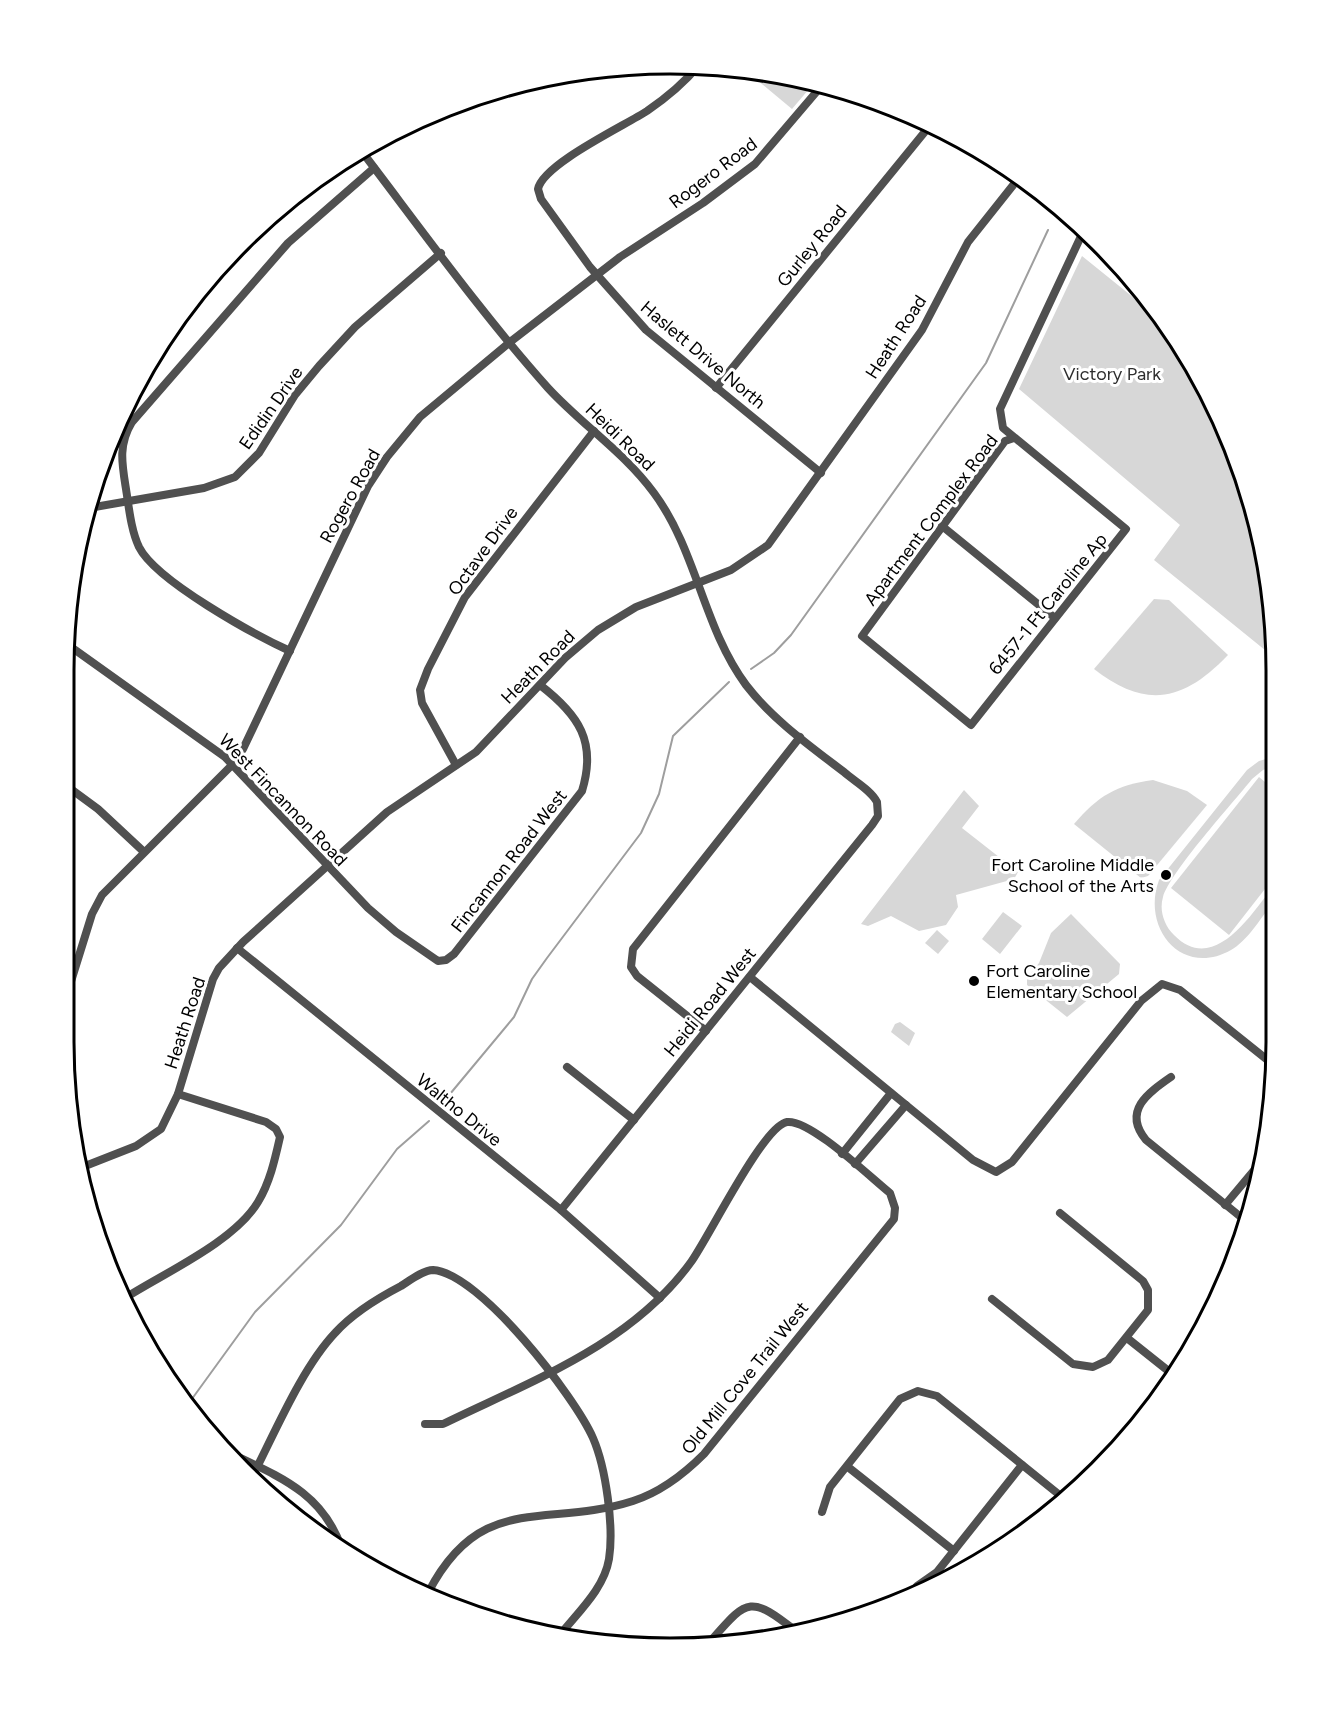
<svg xmlns="http://www.w3.org/2000/svg" width="1340" height="1712" font-family="Figtree,sans-serif">
  <style>
    .green { fill: #d7d7d7 }
    .lines { fill: none; stroke-linecap: round; stroke-linejoin: round }
    .stream { stroke: #9e9e9e; stroke-width: 2 }
    .minor { stroke: #505050; stroke-width: 8 }
    .tertiary { stroke: #505050; stroke-width: 9 }
    .poi-dot { fill: #000; stroke: #fff; stroke-width: 2 }
    .labels { text-anchor: middle; stroke-width: 6; stroke-linejoin: round; paint-order: stroke }
    .street-label { font-size: 18px; fill: #000; stroke: #fff }
    .park-label { font-size: 18px; fill: #2e2e2e; stroke: #fff }
    .poi-label { font-size: 18px; fill: #000; stroke: #fff; text-anchor: end }
    .rim { fill: none; stroke: #000; stroke-width: 3 }
  </style>
  <rect width="100%" height="100%" fill="#fff"/>
  <g class="green">
    <polygon points="745,70 815,82 792,109"/>
    <polygon points="1082,256 1165,323 1196,366 1245,475 1276,630 1276,659 1154,560 1180,525 1019,389"/>
    <path d="M 1154,599 L 1169,600 L 1228,655 C 1184,701 1146,710 1094,669 Z"/>
    <path d="M 1276,756 L 1276,766 L 1263,770 L 1252,779 C 1233,803 1170,872 1163,897 C 1159,910 1164,925 1174,935 C 1215,977 1254,910 1276,883 L 1277,897 C 1264,913 1249,940 1231,950 C 1182,978 1141,928 1159,880 L 1247,770 L 1259,761 Z"/>
    <polygon points="1259,777 1276,791 1276,875 1229,935 1171,888"/>
    <path d="M 1153,780 L 1187,791 L 1207,805 L 1148,876 L 1141,878 L 1074,824 C 1098,796 1116,785 1153,780 Z"/>
    <polygon points="964,790 979,806 962,828 999,857 1021,867 1014,879 956,895 958,907 946,925 919,931 891,916 868,926 861,924"/>
    <polygon points="1003,912 1022,926 1000,954 982,939"/>
    <polygon points="1071,914 1120,964 1119,974 1067,1017 1027,985 1027,978 1039,963 1051,933"/>
    <polygon points="937,930 949,941 938,954 925,943"/>
    <polygon points="900,1022 915,1033 909,1046 891,1032 895,1024"/>
  </g>
  <g class="lines">
    <g class="stream">
      <polyline points="751,669 774,653 791,635 986,363 1048,230"/>
      <polyline points="445,1100 514,1017 532,979 547,958 641,833 659,794 673,736 729,682"/>
      <polyline points="189,1403 255,1312 341,1225 397,1149 429,1121"/>
    </g>
    <g class="minor">
      <path d="M 699,65 C 684,83 666,98 647,111 C 624,126 543,164 538,189 L 541,199 L 590,267 L 646,330 L 821,473"/>
      <path d="M 360,149 C 421,229 481,313 548,388 C 582,425 624,452 654,493 C 697,551 703,627 746,685 C 772,719 810,746 844,772 C 854,781 871,790 877,802 L 878,816 L 872,825 L 561,1210"/>
      <polyline points="716,388 932,123"/>
      <polyline points="1014,438 1005,441 862,636 971,725 1126,529 1003,428 1000,409 1083,232"/>
      <polyline points="89,508 204,488 235,477 259,453 295,395 319,366 355,327 441,253"/>
      <polyline points="942,526 1055,618"/>
      <path d="M 64,642 L 225,757 L 368,908 L 396,932 L 438,961 L 446,960 L 454,954 L 582,791 C 597,742 579,715 540,685"/>
      <path d="M 290,651 C 255,635 156,581 139,547 C 131,530 129,508 126,489 C 122,464 118,445 132,422 L 288,243 L 374,168"/>
      <polyline points="456,765 422,703 420,690 428,669 465,597 594,431"/>
      <polyline points="64,784 98,809 143,851"/>
      <polyline points="237,948 561,1210 660,1298"/>
      <polyline points="750,977 973,1160 996,1172 1012,1162 1141,1001 1162,984 1180,990 1275,1066"/>
      <polyline points="63,1007 92,914 102,895 232,765 243,749 368,486 387,457 420,417 510,342 620,257 703,203 755,164 824,83"/>
      <polyline points="706,1031 637,976 631,967 633,949 800,737"/>
      <polyline points="567,1067 634,1120"/>
      <path d="M 1171,1077 C 1148,1093 1122,1111 1146,1140 L 1247,1222"/>
      <polyline points="842,1154 891,1093"/>
      <polyline points="855,1164 906,1105"/>
      <polyline points="80,1168 136,1146 161,1129 178,1094 213,979 219,968 243,942 387,812 476,752 565,658 598,630 636,607 731,570 768,545 922,330 968,242 1018,179"/>
      <polyline points="1225,1205 1266,1156"/>
      <path d="M 125,1298 C 164,1273 234,1242 258,1202 C 270,1182 275,1159 280,1137 L 276,1129 L 266,1122 L 178,1094"/>
      <polyline points="992,1299 1073,1364 1093,1367 1108,1360 1148,1310 1148,1290 1143,1281 1060,1213"/>
      <polyline points="1127,1338 1176,1377"/>
      <path d="M 425,1424 L 443,1424 C 531,1381 631,1345 691,1262 C 709,1237 763,1126 787,1122 C 810,1119 870,1177 890,1193 L 895,1208 L 894,1219 L 704,1454 C 684,1474 661,1492 633,1501 C 546,1529 481,1490 428,1593"/>
      <path d="M 226,1451 C 277,1476 322,1491 342,1549"/>
      <polyline points="848,1467 954,1551"/>
      <path d="M 251,1479 C 274,1435 301,1369 335,1333 C 353,1313 376,1299 401,1286 C 409,1281 423,1270 433,1270 C 480,1273 575,1397 593,1438 C 606,1468 614,1527 609,1559 C 604,1589 578,1612 560,1635"/>
      <polyline points="822,1512 830,1487 900,1399 918,1391 937,1396 1067,1501"/>
      <polyline points="917,1586 937,1572 1022,1465"/>
      <path d="M 708,1644 C 747,1600 748,1593 797,1632"/>
    </g>
    <polyline class="tertiary" points="996,161 1106,251"/>
  </g>
  <g class="poi-dot">
    <circle cx="1166" cy="875" r="6"/>
    <circle cx="974" cy="981" r="6"/>
  </g>
  <g class="labels">
    <g class="street-label">
      <text transform="translate(713 173) rotate(-37)" y="6">Rogero Road</text>
      <text transform="translate(812 246) rotate(-51)" y="6">Gurley Road</text>
      <text transform="translate(896 337) rotate(-57)" y="6">Heath Road</text>
      <text transform="translate(703 355) rotate(40)" y="6">Haslett Drive North</text>
      <text transform="translate(271 408) rotate(-55)" y="6">Edidin Drive</text>
      <text transform="translate(620 437) rotate(44)" y="6">Heidi Road</text>
      <text transform="translate(350 496) rotate(-61)" y="6">Rogero Road</text>
      <text transform="translate(931 520) rotate(-53)" y="6">Apartment Complex Road</text>
      <text transform="translate(483 551) rotate(-54)" y="6">Octave Drive</text>
      <text transform="translate(1048 604) rotate(-51)" y="6">6457-1 Ft Caroline Ap</text>
      <text transform="translate(538 667) rotate(-45)" y="6">Heath Road</text>
      <text transform="translate(283 800) rotate(46)" y="6">West Fincannon Road</text>
      <text transform="translate(509 861) rotate(-52)" y="6">Fincannon Road West</text>
      <text transform="translate(710 1002) rotate(-51)" y="6">Heidi Road West</text>
      <text transform="translate(185 1023) rotate(-72)" y="6">Heath Road</text>
      <text transform="translate(459 1110) rotate(39)" y="6">Waltho Drive</text>
      <text transform="translate(745 1378) rotate(-51)" y="6">Old Mill Cove Trail West</text>
    </g>
    <g class="park-label">
      <text x="1112" y="380">Victory Park</text>
    </g>
    <g class="poi-label">
      <text x="1154" y="871">Fort Caroline Middle<tspan x="1154" dy="21">School of the Arts</tspan></text>
      <text x="986" y="977" text-anchor="start">Fort Caroline<tspan x="986" dy="21">Elementary School</tspan></text>
    </g>
  </g>
  <path d="M0 0H1340V1712H0ZM670 74H670A596 596 0 0 1 1266 670V1042A596 596 0 0 1 670 1638H670A596 596 0 0 1 74 1042V670A596 596 0 0 1 670 74Z" fill="#fff" fill-rule="evenodd"/>
  <path class="rim" d="M670 74H670A596 596 0 0 1 1266 670V1042A596 596 0 0 1 670 1638H670A596 596 0 0 1 74 1042V670A596 596 0 0 1 670 74Z"/>
</svg>
